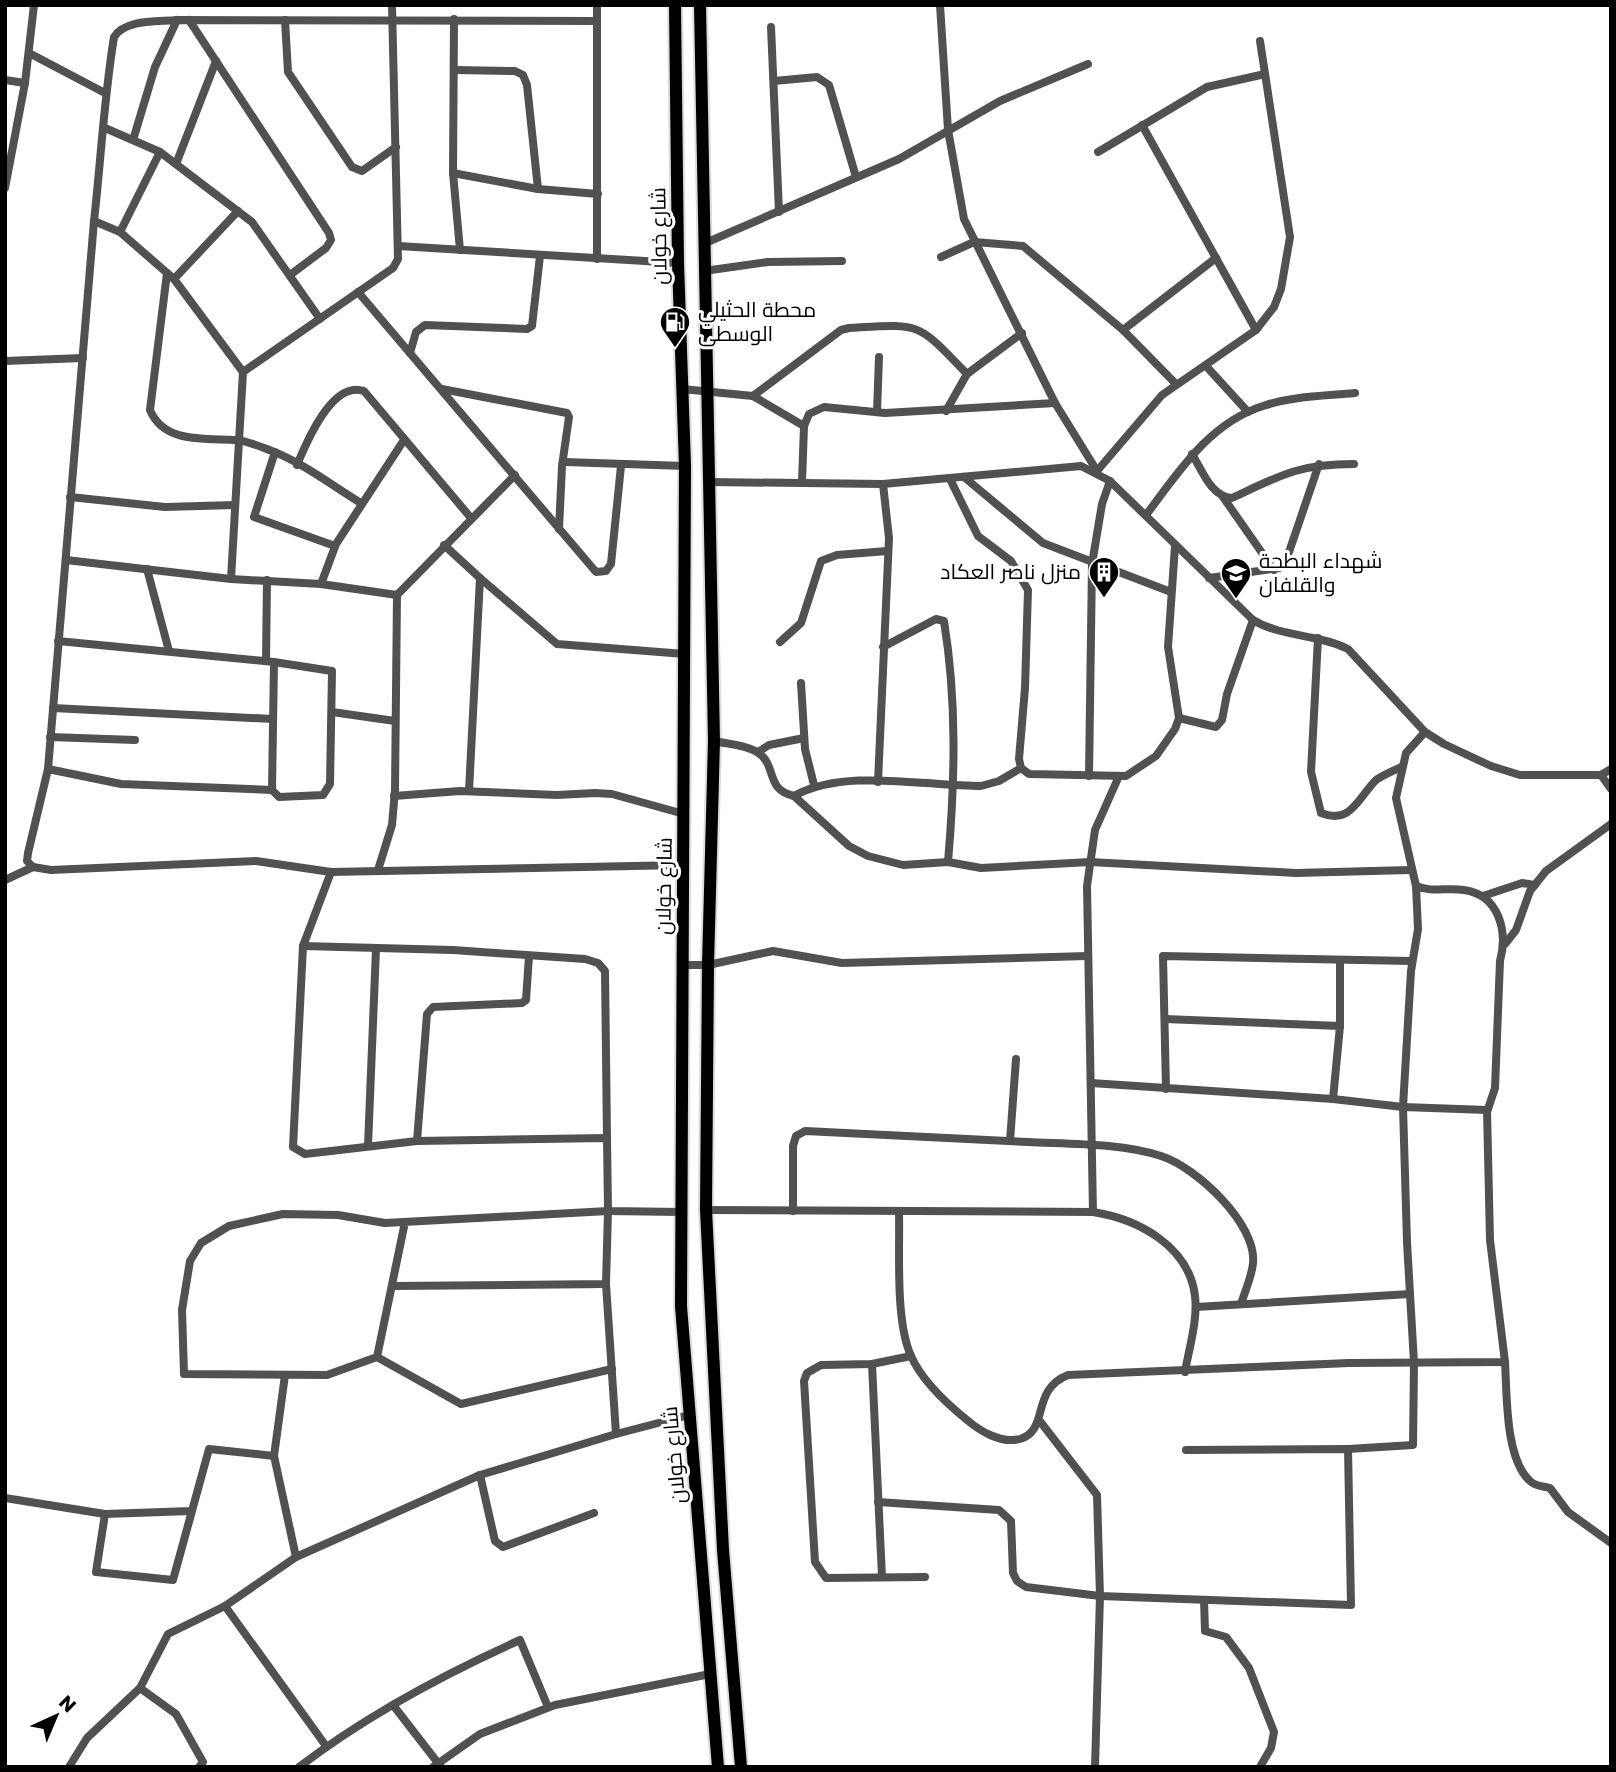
<svg xmlns="http://www.w3.org/2000/svg" width="1616" height="1772" font-family="Poppins,Cairo,sans-serif">
  <style>
    .lines { fill: none; stroke-linecap: round; stroke-linejoin: round }
    .primary-casing { stroke: #dbdbdb; stroke-width: 16 }
    .street { stroke: #515151; stroke-width: 8 }
    .primary { stroke: #000; stroke-width: 12 }
    .labels { text-anchor: middle; stroke-width: 6; stroke-linejoin: round; paint-order: stroke }
    .street-label { font-size: 21px; fill: #000; stroke: #fff }
    .poi-label { font-size: 21px; fill: #000; stroke: #fff; text-anchor: start }
  </style>
  <rect width="100%" height="100%" fill="#fff"/>
  <g class="lines">
    <g class="primary-casing">
      <g id="primary">
        <polyline points="675,5 678,263 685,466 681,1306 718,1767"/>
        <polyline points="700,5 714,741 708,965 706,1210 723,1550 741,1767"/>
      </g>
    </g>
    <g class="street">
      <polyline points="940,5 948,130 964,219 1055,403 1097,471"/>
      <polyline points="454,19 453,173 460,250"/>
      <polyline points="189,20 329,233 331,240 326,248 290,275"/>
      <polyline points="285,20 288,72 352,167 362,171 396,147"/>
      <polyline points="771,27 779,212"/>
      <polyline points="29,53 105,93"/>
      <polyline points="455,70 515,71 523,75 527,85 538,189"/>
      <polyline points="5,80 25,83"/>
      <polyline points="774,81 817,77 829,85 856,177"/>
      <polyline points="1142,125 1256,330"/>
      <polyline points="105,128 160,152 252,222 320,319"/>
      <polyline points="133,140 155,67 177,20"/>
      <polyline points="1098,152 1207,87 1265,74"/>
      <polyline points="176,164 216,61"/>
      <polyline points="453,173 538,189 598,194"/>
      <polyline points="5,188 25,83 34,5"/>
      <polyline points="94,221 48,769 28,853 27,861 33,867 51,870 256,861 331,872 684,865"/>
      <polyline points="120,232 160,152"/>
      <polyline points="703,244 899,159 1000,101 1088,64"/>
      <polyline points="398,246 678,263"/>
      <polyline points="941,257 974,242 1023,246 1123,330 1176,384"/>
      <polyline points="597,259 597,5"/>
      <polyline points="704,271 768,262 842,261"/>
      <path d="M 167,273 L 150,410 C 164,444 206,438 236,440 C 248,441 261,447 272,451 C 303,463 333,486 361,503"/>
      <polyline points="174,279 238,211"/>
      <polyline points="358,292 596,572 606,571 611,564 621,466"/>
      <polyline points="1123,330 1216,258"/>
      <polyline points="410,353 416,332 425,325 527,329 532,326 540,256"/>
      <polyline points="5,361 83,358"/>
      <polyline points="1206,366 1248,412"/>
      <polyline points="243,372 393,268 398,259 392,5"/>
      <polyline points="442,389 567,413 569,417 562,466 559,529"/>
      <polyline points="682,389 753,396 804,426"/>
      <path d="M 753,396 L 841,330 L 849,328 C 922,324 916,321 967,374"/>
      <polyline points="946,411 967,374 1022,333"/>
      <polyline points="877,412 879,357"/>
      <polyline points="275,452 254,517 335,546"/>
      <path d="M 1192,454 C 1202,470 1211,497 1232,498 C 1281,475 1299,464 1354,464"/>
      <polyline points="565,462 685,466"/>
      <path d="M 297,465 C 306,443 332,380 364,391 L 471,518"/>
      <polyline points="1097,471 1162,395 1256,330 1274,307 1281,289 1290,237 1260,41"/>
      <polyline points="964,477 1043,543 1171,592"/>
      <polyline points="950,479 978,536 1011,561 1028,590 1025,688 1019,759 1021,768 1029,774 1126,776 1156,756 1175,729 1179,718 1168,647 1175,546"/>
      <path d="M 709,482 L 883,484 L 1081,466 L 1110,481 L 1253,620 C 1281,637 1318,634 1348,649 L 1425,732 L 1444,744 L 1491,766 L 1520,775 L 1601,775 L 1611,769"/>
      <polyline points="802,482 804,426 809,414 824,407 885,413 1055,403"/>
      <polyline points="70,497 165,507 235,505"/>
      <polyline points="1223,497 1274,570"/>
      <path d="M 1146,515 C 1178,473 1209,423 1263,406 C 1292,396 1325,396 1355,393"/>
      <polyline points="444,545 480,578 469,791"/>
      <polyline points="66,560 231,579 321,584 397,595"/>
      <polyline points="147,569 169,651"/>
      <polyline points="480,578 557,644 685,654"/>
      <polyline points="1209,578 1279,568 1288,555 1319,464"/>
      <path d="M 231,579 L 243,372 L 174,279 L 120,232 L 94,221 C 101,159 104,98 114,37 C 125,19 157,22 177,20 L 597,21"/>
      <polyline points="321,584 336,544 404,440"/>
      <path d="M 1318,638 L 1311,772 L 1321,813 C 1351,825 1358,798 1376,780 C 1383,775 1393,771 1401,767"/>
      <polyline points="58,641 274,662 332,671 330,784 323,795 279,797 272,790 274,662"/>
      <polyline points="780,642 801,623 821,561 837,555 887,551"/>
      <path d="M 883,647 L 936,619 L 944,621 C 957,701 955,781 948,862"/>
      <polyline points="266,661 267,580"/>
      <polyline points="801,683 805,749 814,785"/>
      <polyline points="53,708 273,719"/>
      <polyline points="332,712 395,721"/>
      <polyline points="1179,718 1216,727 1222,720 1227,694 1253,620"/>
      <polyline points="50,737 135,740"/>
      <path d="M 714,741 C 727,744 746,745 757,752 C 778,765 764,789 794,796 C 845,768 924,786 981,786 L 999,781 L 1021,768"/>
      <polyline points="758,752 769,745 804,738"/>
      <polyline points="48,769 121,784 272,790"/>
      <polyline points="1601,775 1611,789"/>
      <polyline points="1089,776 1092,564 1102,504 1110,481"/>
      <polyline points="878,782 889,538 883,484"/>
      <polyline points="394,796 460,791 557,795 595,793 612,794 684,814"/>
      <polyline points="794,796 849,846 868,856 903,865 948,862 981,868 1090,862 1296,873 1410,870"/>
      <polyline points="378,870 392,825 395,790 397,595 515,475"/>
      <polyline points="331,872 303,946 453,950 585,959 598,963 605,971 607,1138"/>
      <polyline points="5,880 33,867"/>
      <polyline points="1416,886 1396,798 1406,753 1425,732"/>
      <polyline points="1483,896 1522,883 1535,885"/>
      <polyline points="1505,944 1516,930 1530,891 1546,871 1611,824"/>
      <polyline points="303,946 293,1147 305,1154 417,1141"/>
      <polyline points="529,956 526,1000 522,1003 433,1007 427,1014 417,1141 607,1138 608,1211 681,1212"/>
      <polyline points="682,965 708,965 773,951 842,963 1088,956"/>
      <polyline points="1165,1019 1340,1026 1333,1099"/>
      <polyline points="1340,1026 1340,960"/>
      <polyline points="1166,1089 1163,956 1411,961"/>
      <polyline points="1010,1141 1016,1059"/>
      <polyline points="368,1146 376,949"/>
      <path d="M 706,1210 L 1093,1212 C 1138,1219 1189,1246 1195,1296 C 1198,1320 1189,1348 1185,1372"/>
      <path d="M 793,1211 L 793,1146 L 796,1136 L 805,1131 C 880,1135 954,1139 1028,1142 C 1069,1144 1122,1143 1161,1156 C 1196,1167 1257,1224 1253,1263 C 1252,1276 1245,1291 1241,1304"/>
      <path d="M 899,1212 C 900,1252 895,1320 911,1356 C 922,1381 946,1403 967,1420 C 980,1431 1001,1444 1020,1439 C 1050,1430 1030,1390 1068,1375 L 1349,1363 L 1505,1362 L 1490,1240 L 1487,1110 L 1403,1107 L 1333,1099 L 1091,1083"/>
      <polyline points="1093,1212 1087,886 1095,830 1119,776"/>
      <polyline points="606,1284 616,1434 689,1415"/>
      <polyline points="392,1286 606,1284 608,1211 385,1223 338,1215 283,1214 229,1226 201,1243 190,1261 182,1310 184,1374 327,1375 377,1357 405,1222"/>
      <polyline points="1196,1307 1410,1294"/>
      <polyline points="911,1356 872,1364 821,1365 807,1373 804,1381 815,1562 826,1578 925,1577"/>
      <polyline points="377,1357 461,1404 612,1369"/>
      <path d="M 1505,1362 C 1507,1394 1505,1459 1530,1481 C 1536,1487 1543,1486 1550,1488 L 1568,1512 L 1611,1543"/>
      <polyline points="872,1364 882,1577"/>
      <polyline points="285,1375 274,1456 296,1557 480,1475 616,1434"/>
      <polyline points="1039,1420 1097,1495 1100,1596 1095,1767"/>
      <path d="M 1348,1449 L 1413,1445 L 1414,1363 L 1407,1242 L 1403,1107 L 1411,971 L 1418,929 L 1416,886 C 1433,893 1446,887 1464,890 C 1499,895 1508,931 1500,961 L 1495,1088 L 1487,1112"/>
      <polyline points="480,1475 495,1541 503,1547 594,1513"/>
      <polyline points="5,1498 105,1514"/>
      <polyline points="878,1502 999,1510 1011,1521 1013,1573 1017,1581 1026,1587 1100,1596 1351,1605 1348,1449 1186,1450"/>
      <polyline points="191,1511 105,1514 96,1572 173,1580 209,1449 274,1456"/>
      <polyline points="1204,1600 1205,1631 1226,1637 1249,1668 1274,1732 1271,1748 1260,1767"/>
      <polyline points="225,1606 326,1746"/>
      <polyline points="140,1688 168,1634 225,1606 296,1557"/>
      <polyline points="393,1705 441,1767"/>
      <polyline points="69,1767 87,1738 140,1688 176,1714 203,1762 199,1767"/>
      <path d="M 299,1767 C 367,1715 442,1675 520,1640 L 548,1707"/>
      <polyline points="433,1767 480,1734 555,1705 710,1674"/>
    </g>
    <use href="#primary" class="primary"/>
  </g>
  <defs>
    <g id="fuel-pin" transform="scale(1.575)"><path d="M0 17L-7.5 6A9.5 9.5 0 1 1 7.5 6Z" fill="#000" stroke="#fff"/><path d="M-5.5-6h7V0h2V4h1.3V-2.5L3-4.5l.8-.8L6-3V5H2.5V1h-1V6h-7ZM-4.2-4.7v3.2H.2V-4.7Z" fill="#fff"/></g>
    <g id="building-pin" transform="scale(1.575)"><path d="M0 17L-7.5 6A9.5 9.5 0 1 1 7.5 6Z" fill="#000" stroke="#fff"/><path d="M-4-6H4V6H1V3H-1V6H-4ZM-2.5-4.3h1.7v1.8h-1.7ZM.8-4.3h1.7v1.8H.8ZM-2.5-1h1.7V.8h-1.7ZM.8-1h1.7V.8H.8Z" fill="#fff"/></g>
    <g id="school-pin" transform="scale(1.575)"><path d="M0 17L-7.5 6A9.5 9.5 0 1 1 7.5 6Z" fill="#000" stroke="#fff"/><path d="M0-5L7-2L0 1L-7-2ZM-4 1L0 2.5L4 1V4Q0 6-4 4Z" fill="#fff"/></g>
  </defs>
  <g fill-rule="evenodd">
    <use href="#fuel-pin" x="675" y="322"/>
    <use href="#building-pin" x="1104" y="572"/>
    <use href="#school-pin" x="1236" y="573"/>
  </g>
  <g class="labels">
    <g class="street-label">
      <text transform="translate(659 236) rotate(-91)" y="7">شارع خولان</text>
      <text transform="translate(664 886) rotate(-89)" y="7">شارع خولان</text>
      <text transform="translate(674 1455) rotate(-95)" y="7">شارع خولان</text>
    </g>
    <g class="poi-label">
      <text x="698" y="317">محطة الحثيلي<tspan x="698" dy="24">الوسطى</tspan></text>
      <text x="1259" y="568">شهداء البطحة<tspan x="1259" dy="24">والقلفان</tspan></text>
      <text x="1081" y="579" text-anchor="end">منزل ناصر العكاد</text>
    </g>
  </g>
  <rect width="1616" height="1772" fill="none" stroke="#000000" stroke-width="14"/>
  <g transform="translate(56 1716) rotate(44)" stroke="#ffffff" stroke-width="5" paint-order="stroke">
  <path d="M0-5L12 26L0 18L-12 26Z" fill="#000000"/>
  <text y="-10" font-size="19" font-weight="bold" text-anchor="middle" fill="#000000">N</text>
  </g>
</svg>
